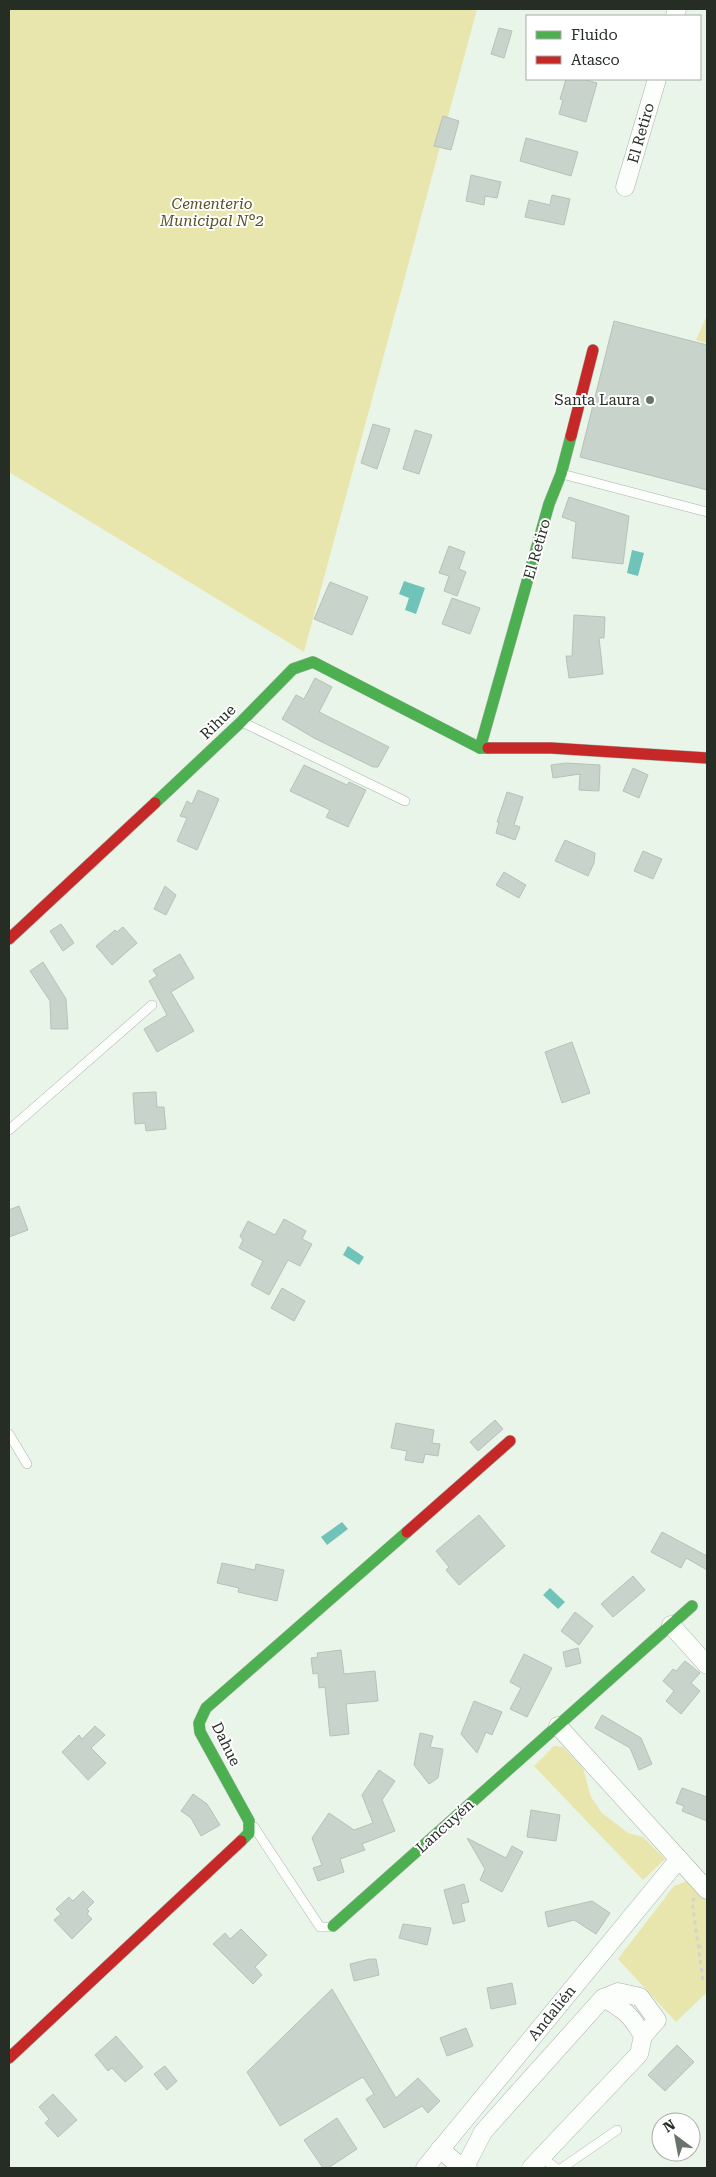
<svg xmlns="http://www.w3.org/2000/svg" width="716" height="2177" font-family="'Roboto Serif',serif">
  <style>
    .green { fill: #e9e6ad }
    .water { fill: #6fc3b9 }
    .building { fill: #c8d3cb; stroke: #b7c1b9 }
    .lines { fill: none; stroke-linecap: round; stroke-linejoin: round }
    .lane-casing { stroke: #aab2aa; stroke-width: 10 }
    .street-casing { stroke: #aab2aa; stroke-width: 19 }
    .fast-casing { stroke: #aab2aa; stroke-width: 12 }
    .jam-casing { stroke: #aab2aa; stroke-width: 12 }
    .path { stroke: #d1d4d1; stroke-width: 3; stroke-dasharray: 4 4; stroke-linecap: butt }
    .lane { stroke: #fcfefc; stroke-width: 9 }
    .street { stroke: #fcfefc; stroke-width: 18 }
    .fast { stroke: #4caf50; stroke-width: 11 }
    .jam { stroke: #c62828; stroke-width: 11 }
    .poi-dot { fill: #6a736a; stroke: #fff; stroke-width: 2 }
    .labels { text-anchor: middle; stroke-width: 4; stroke-linejoin: round; paint-order: stroke }
    .street-label { font-size: 15px; fill: #252d25; stroke: #fff }
    .park-label { font-size: 15px; font-style: italic; fill: #585125; stroke: #fff }
    .poi-label { font-size: 15px; fill: #252d25; stroke: #fff; text-anchor: end }
  </style>
  <rect width="100%" height="100%" fill="#eaf5e9"/>
  <g class="green">
    <polygon points="9,9 477,9 304,652 9,472"/>
    <polygon points="707,315 707,343 696,340"/>
    <polygon points="554,1746 563,1747 583,1768 591,1797 602,1813 628,1833 643,1837 665,1859 643,1880 534,1766"/>
    <polygon points="687,1881 707,1899 707,1992 676,2022 618,1959 674,1886"/>
  </g>
  <g class="water">
    <polygon points="632,550 644,553 638,576 627,573"/>
    <polygon points="404,581 425,588 416,614 405,610 409,598 399,594"/>
    <polygon points="348,1246 364,1257 359,1265 343,1255"/>
    <polygon points="342,1522 348,1529 327,1545 321,1537"/>
    <polygon points="550,1588 565,1602 558,1609 543,1595"/>
  </g>
  <g class="building">
    <polygon points="499,28 512,31 504,58 491,54"/>
    <polygon points="566,79 582,79 597,83 586,122 559,114 563,100 560,99"/>
    <polygon points="443,116 459,121 451,150 434,146"/>
    <polygon points="526,138 578,152 571,176 520,161"/>
    <polygon points="471,175 501,182 497,198 485,196 484,205 466,201"/>
    <polygon points="552,195 570,199 564,225 525,217 529,200 550,205"/>
    <polygon points="614,321 707,345 707,490 580,457"/>
    <polygon points="373,424 390,429 377,469 361,463"/>
    <polygon points="415,430 432,435 419,474 403,469"/>
    <polygon points="569,497 629,516 623,564 572,558 576,522 562,517"/>
    <polygon points="449,546 465,552 459,569 466,572 457,596 444,591 449,576 439,573"/>
    <polygon points="330,582 368,597 352,635 314,619"/>
    <polygon points="452,598 480,608 470,634 442,624"/>
    <polygon points="574,615 605,617 604,638 599,638 603,674 569,678 566,656 572,656"/>
    <polygon points="315,678 332,687 319,712 389,747 378,767 373,767 314,738 282,719 296,695 304,699"/>
    <polygon points="566,763 600,765 599,791 579,790 580,774 553,778 551,765"/>
    <polygon points="304,765 347,785 349,782 366,790 348,827 326,817 330,810 290,791"/>
    <polygon points="633,768 648,775 639,798 623,791"/>
    <polygon points="198,790 219,799 197,850 177,841 187,818 180,816 187,801 192,804"/>
    <polygon points="507,792 523,797 514,825 520,827 515,840 496,833 499,822 497,822"/>
    <polygon points="565,840 595,853 594,863 588,876 555,861"/>
    <polygon points="643,851 662,859 653,879 634,871"/>
    <polygon points="504,872 526,885 519,898 496,885"/>
    <polygon points="165,886 176,895 166,915 154,909"/>
    <polygon points="61,924 74,943 63,951 50,931"/>
    <polygon points="123,927 137,943 112,965 96,946 115,930 117,932"/>
    <polygon points="180,954 194,978 171,992 194,1031 157,1052 144,1029 167,1015 149,981 157,976 153,970"/>
    <polygon points="43,962 66,999 68,1029 51,1029 50,1001 30,971"/>
    <polygon points="572,1042 590,1093 562,1103 545,1052"/>
    <polygon points="156,1092 157,1107 164,1107 166,1129 146,1131 145,1123 135,1124 133,1093"/>
    <polygon points="19,1206 28,1230 9,1237 9,1210"/>
    <polygon points="284,1219 306,1231 302,1239 312,1244 300,1266 288,1260 269,1295 251,1285 263,1261 239,1248 243,1240 240,1236 248,1221 275,1235"/>
    <polygon points="282,1288 305,1301 294,1321 271,1308"/>
    <polygon points="495,1420 503,1429 478,1451 470,1442"/>
    <polygon points="396,1423 434,1430 432,1443 440,1444 438,1456 425,1454 423,1463 405,1460 407,1451 391,1448"/>
    <polygon points="479,1515 505,1546 459,1585 446,1570 449,1567 436,1551"/>
    <polygon points="662,1532 707,1556 707,1570 686,1558 681,1568 651,1552"/>
    <polygon points="222,1563 255,1570 256,1564 284,1570 277,1601 238,1592 239,1588 217,1583"/>
    <polygon points="633,1576 645,1590 613,1617 601,1604"/>
    <polygon points="575,1612 593,1626 579,1645 561,1631"/>
    <polygon points="578,1648 581,1663 566,1667 563,1652"/>
    <polygon points="341,1650 344,1674 375,1671 378,1701 346,1704 349,1734 330,1736 325,1687 319,1688 318,1673 313,1674 311,1658 318,1657 317,1653"/>
    <polygon points="524,1654 552,1668 527,1717 510,1709 521,1688 510,1682"/>
    <polygon points="685,1661 700,1673 691,1683 700,1691 681,1714 666,1701 674,1691 663,1681 673,1669 676,1671"/>
    <polygon points="474,1701 502,1712 492,1735 486,1732 477,1753 461,1734"/>
    <polygon points="602,1715 641,1738 652,1764 639,1770 630,1748 595,1728"/>
    <polygon points="95,1726 105,1735 91,1748 106,1763 88,1780 62,1752 79,1735 82,1739"/>
    <polygon points="420,1733 433,1736 430,1747 443,1749 438,1778 429,1784 414,1765"/>
    <polygon points="379,1770 395,1781 382,1800 395,1831 362,1844 365,1850 340,1859 344,1872 318,1881 313,1868 322,1865 312,1838 329,1813 354,1830 373,1823 362,1795"/>
    <polygon points="682,1788 707,1797 707,1821 682,1811 684,1806 676,1803"/>
    <polygon points="193,1794 207,1804 220,1825 201,1836 191,1818 181,1811"/>
    <polygon points="531,1810 560,1815 556,1841 527,1837"/>
    <polygon points="467,1838 506,1858 512,1846 523,1852 502,1892 480,1880 485,1869"/>
    <polygon points="464,1884 469,1902 461,1904 465,1921 453,1924 444,1890"/>
    <polygon points="83,1891 94,1902 87,1909 89,1911 87,1914 92,1919 72,1939 54,1920 61,1914 56,1909 69,1897 73,1901"/>
    <polygon points="592,1901 610,1913 596,1934 574,1920 548,1927 545,1912"/>
    <polygon points="403,1924 431,1928 427,1945 399,1938"/>
    <polygon points="241,1929 267,1955 255,1967 262,1975 253,1984 213,1944 225,1933 230,1939"/>
    <polygon points="370,1959 376,1959 379,1975 354,1981 350,1964"/>
    <polygon points="512,1983 516,2004 491,2009 487,1988"/>
    <polygon points="332,1989 396,2098 418,2078 440,2101 428,2113 422,2106 384,2128 366,2099 374,2094 363,2077 280,2126 247,2072"/>
    <polygon points="466,2028 473,2046 447,2056 440,2038"/>
    <polygon points="116,2036 143,2067 125,2082 112,2068 108,2071 95,2055"/>
    <polygon points="677,2045 694,2062 665,2091 648,2075"/>
    <polygon points="165,2066 177,2081 167,2090 154,2074"/>
    <polygon points="53,2094 77,2120 58,2137 45,2123 49,2119 39,2107"/>
    <polygon points="337,2118 357,2149 328,2168 323,2168 304,2140"/>
  </g>
  <g class="lines">
    <g class="lane-casing">
      <g id="lane">
        <polyline points="562,474 707,512"/>
        <polyline points="244,723 405,801"/>
        <polyline points="9,1130 152,1005"/>
        <polyline points="9,1434 27,1464"/>
        <polyline points="254,1827 320,1927 332,1927"/>
        <polyline points="541,2157 556,2168"/>
        <polyline points="562,2168 617,2130"/>
      </g>
    </g>
    <g class="street-casing">
      <g id="street">
        <polyline points="675,16 677,9"/>
        <polyline points="625,187 657,79"/>
        <polyline points="671,1625 707,1665"/>
        <polyline points="558,1726 707,1890"/>
        <polyline points="440,2149 462,2168"/>
        <polyline points="425,2168 679,1859"/>
        <polyline points="468,2168 467,2163 483,2132 603,1998 618,1992 640,1997 657,2020 643,2036"/>
        <path d="M 531,2168 L 639,2054 L 643,2036 C 631,2015 624,2009 603,1998"/>
      </g>
    </g>
    <g class="fast-casing">
      <g id="fast">
        <polyline points="480,748 549,504 561,474 571,436"/>
        <polyline points="155,803 241,722 293,669 313,662 480,748 488,748"/>
        <polyline points="241,1841 249,1833 249,1821 200,1732 199,1723 206,1708 407,1532"/>
        <polyline points="333,1926 692,1606"/>
      </g>
    </g>
    <g class="jam-casing">
      <g id="jam">
        <polyline points="571,436 593,350"/>
        <polyline points="488,748 551,748 707,758"/>
        <polyline points="9,939 155,803"/>
        <polyline points="407,1532 510,1441"/>
        <polyline points="9,2058 241,1841"/>
      </g>
    </g>
    <g class="path">
      <polyline points="695,1898 692,1901 703,1981"/>
      <polyline points="698,1947 707,1946"/>
    </g>
    <use href="#lane" class="lane"/>
    <use href="#street" class="street"/>
    <use href="#fast" class="fast"/>
    <use href="#jam" class="jam"/>
  </g>
  <circle class="poi-dot" cx="650" cy="400" r="5"/>
  <g class="labels">
    <g class="street-label">
      <text transform="translate(641 133) rotate(-74)" y="5">El Retiro</text>
      <text transform="translate(537 549) rotate(-74)" y="5">El Retiro</text>
      <text transform="translate(218 722) rotate(-44)" y="5">Rihue</text>
      <text transform="translate(226 1744) rotate(64)" y="5">Dahue</text>
      <text transform="translate(445 1826) rotate(-42)" y="5">Lancuyén</text>
      <text transform="translate(552 2013) rotate(-51)" y="5">Andalién</text>
    </g>
    <g class="park-label">
      <text x="212" y="209">Cementerio<tspan x="212" dy="17">Municipal N°2</tspan></text>
    </g>
    <g class="poi-label">
      <text x="640" y="405">Santa Laura</text>
    </g>
  </g>
  <rect width="716" height="2177" fill="none" stroke="#252d25" stroke-width="20"/>
  <rect x="526" y="15" width="175" height="65" fill="#ffffff" stroke="#a8aba8"/>
  <rect x="536" y="31" width="25" height="8" fill="#4caf50" stroke="#a8aba8"/>
  <text x="571" y="40" font-size="15" fill="#252d25">Fluido</text>
  <rect x="536" y="56" width="25" height="8" fill="#c62828" stroke="#a8aba8"/>
  <text x="571" y="65" font-size="15" fill="#252d25">Atasco</text>
  <g transform="translate(676 2137) rotate(328)"><circle r="24" fill="#ffffff" stroke="#a8aba8"/>
  <path d="M0-4L9 19L0 12L-9 19Z" fill="#6a736a"/>
  <text y="-8" font-size="14" font-weight="bold" text-anchor="middle" fill="#252d25">N</text>
  </g>
</svg>
